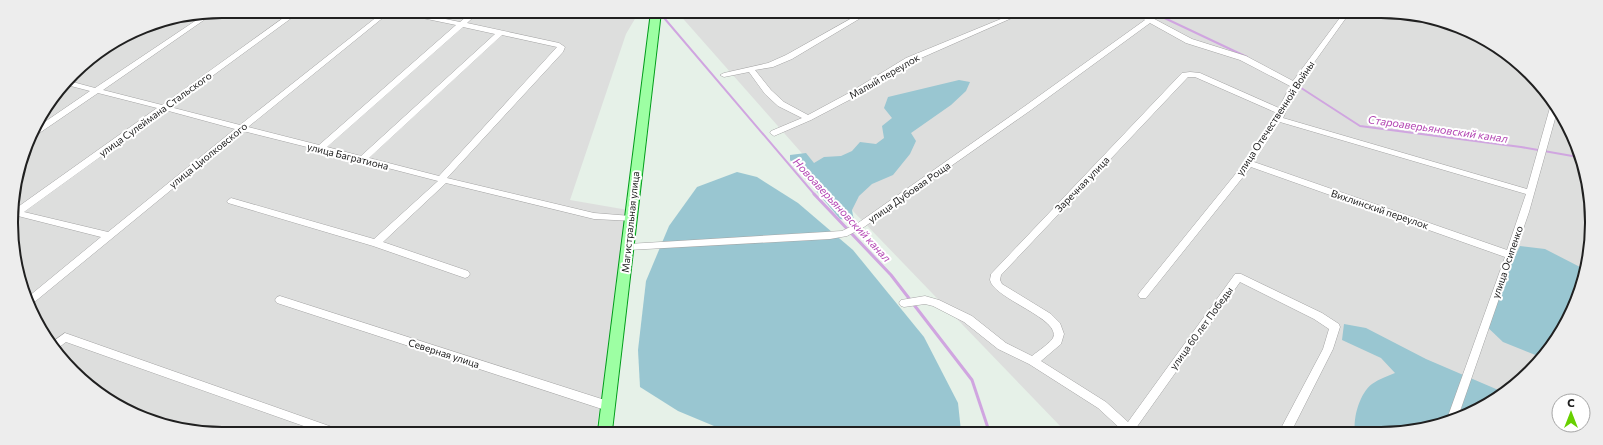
<svg xmlns="http://www.w3.org/2000/svg" width="1603" height="445" font-family="Commissioner,sans-serif">
  <style>
    .residential { fill: #dddedd }
    .forest { fill: #99c6d1 }
    .lines { fill: none; stroke-linecap: round; stroke-linejoin: round }
    .stream-far1 { stroke: #d0a5e0; stroke-width: 2 }
    .stream { stroke: #d0a5e0; stroke-width: 3 }
    .minor-casing { stroke: #a4a4a4; stroke-width: 1 }
    .major-casing { stroke: #009c1a; stroke-width: 2 }
    .minor { fill: #fff; fill-rule: evenodd }
    .major { fill: #9dffa3; fill-rule: evenodd }
    .labels { text-anchor: middle; stroke-width: 4; stroke-linejoin: round; paint-order: stroke }
    .street-label { font-size: 10px; fill: #202020; stroke: #fff }
    .water-label { font-size: 11px; font-style: italic; fill: #b448b4; stroke: #fff }
    .rim { fill: none; stroke: #202020; stroke-width: 2 }
  </style>
  <rect width="100%" height="100%" fill="#e6f1e8"/>
  <g class="residential">
    <polygon points="223,11 639,12 626,34 570,200 628,210 620,277 596,431 181,430 117,406 55,351 18,277 11,208 33,129 83,64 142,27"/>
    <polygon points="678,13 1422,15 1498,47 1556,105 1588,181 1588,264 1564,328 1530,372 1474,412 1408,432 1067,432 1062,428 852,210"/>
  </g>
  <g class="forest">
    <polygon points="959,80 970,82 966,91 951,105 911,133 916,141 910,154 893,175 872,184 859,196 852,210 854,221 840,219 790,160 790,155 806,153 814,163 824,157 841,156 852,151 860,142 876,144 884,138 882,126 892,118 884,108 888,97"/>
    <polygon points="737,172 757,177 798,203 853,250 924,337 958,403 961,431 726,431 678,411 640,387 638,350 646,281 669,226 697,187"/>
    <polygon points="1520,246 1545,249 1580,267 1588,262 1564,328 1539,360 1538,356 1503,342 1482,322"/>
    <path d="M 1344,324 L 1366,328 L 1426,359 L 1503,392 L 1474,412 L 1408,432 L 1355,432 C 1353,417 1360,393 1372,384 C 1379,379 1388,376 1395,373 L 1381,358 L 1342,340 Z"/>
  </g>
  <g class="lines">
    <g class="stream-far1">
      <polyline points="659,12 815,195"/>
      <polyline points="1156,14 1247,57"/>
      <polyline points="1295,84 1360,126 1521,147 1578,157"/>
    </g>
    <polyline class="stream" points="814,194 891,275 972,380 989,431"/>
    <g class="minor-casing">
      <g id="minor">
        <path d="M 293,11 L 301,11 L 170,107 L 240,125 L 383,12 L 390,12 L 248,127 L 319,145 L 456,25 L 403,14 L 400,12 L 411,12 L 460,22 L 472,12 L 479,12 L 467,23 L 559,43 L 565,47 L 563,52 L 447,178 L 594,213 L 631,216 L 634,217 L 635,219 L 634,221 L 594,219 L 446,183 L 383,242 L 468,271 L 470,274 L 468,277 L 465,278 L 373,246 L 228,203 L 227,201 L 231,198 L 374,239 L 438,181 L 322,151 L 319,152 L 315,149 L 243,131 L 32,304 L 28,297 L 101,237 L 18,216 L 13,219 L 12,210 L 15,209 L 157,108 L 98,93 L 35,136 L 31,136 L 33,130 L 90,91 L 67,85 L 69,81 L 95,88 L 204,15 L 214,13 L 103,90 L 162,105 ZM 463,27 L 495,34 L 361,156 L 327,147 ZM 502,35 L 557,47 L 439,176 L 369,158 ZM 165,110 L 235,129 L 108,232 L 24,212 Z"/>
        <polygon points="861,13 869,13 792,59 773,67 755,70 771,90 784,102 808,115 847,94 906,58 1013,14 1021,14 912,62 853,98 811,120 774,136 770,133 771,131 802,118 778,106 765,94 749,72 724,77 720,75 724,73 768,63 786,55"/>
        <path d="M 1137,14 L 1145,14 L 1192,39 L 1246,56 L 1293,81 L 1342,15 L 1348,15 L 1298,85 L 1283,118 L 1527,189 L 1551,104 L 1553,102 L 1558,108 L 1529,212 L 1458,417 L 1447,420 L 1447,419 L 1505,257 L 1251,167 L 1146,298 L 1140,298 L 1138,295 L 1140,292 L 1246,161 L 1277,113 L 1195,77 L 1188,77 L 1001,275 L 1000,280 L 1002,284 L 1051,314 L 1060,323 L 1064,334 L 1061,344 L 1041,361 L 1106,402 L 1128,422 L 1235,274 L 1241,274 L 1322,313 L 1339,324 L 1340,327 L 1333,349 L 1291,432 L 1279,432 L 1323,349 L 1329,329 L 1314,319 L 1240,282 L 1136,428 L 1137,432 L 1124,432 L 1098,408 L 1029,364 L 998,349 L 964,322 L 933,306 L 925,304 L 904,307 L 901,306 L 899,303 L 901,300 L 925,296 L 939,300 L 972,316 L 1006,343 L 1032,356 C 1038,351 1049,344 1053,338 C 1062,319 994,299 990,280 C 990,278 991,276 991,274 L 1182,73 L 1190,72 L 1200,73 L 1279,108 L 1290,86 L 1240,60 L 1186,43 L 1150,23 L 1031,110 L 864,227 L 847,236 L 830,239 L 628,250 L 625,249 L 623,247 L 625,245 L 628,244 L 842,231 L 858,223 L 1025,106 L 1145,20 ZM 1280,122 L 1526,194 L 1507,250 L 1254,162 Z"/>
        <polygon points="280,296 608,401 612,403 613,406 612,409 608,411 277,303 275,300 277,297"/>
        <polygon points="65,333 332,427 334,430 315,430 66,342 54,351 51,343"/>
      </g>
    </g>
    <g class="major-casing">
      <polygon id="major" points="651,12 661,12 612,431 598,431"/>
    </g>
    <use href="#minor" class="minor"/>
    <use href="#major" class="major"/>
  </g>
  <g class="labels">
    <g class="street-label">
      <text transform="translate(884 76) rotate(-30)" y="4">Малый переулок</text>
      <text transform="translate(155 114) rotate(-36)" y="4">улица Сулеймана Стальского</text>
      <text transform="translate(1275 118) rotate(-57)" y="4">улица Отечественной Войны</text>
      <text transform="translate(208 155) rotate(-39)" y="4">улица Циолковского</text>
      <text transform="translate(348 156) rotate(14)" y="4">улица Багратиона</text>
      <text transform="translate(1082 184) rotate(-46)" y="4">Заречная улица</text>
      <text transform="translate(909 192) rotate(-35)" y="4">улица Дубовая Роща</text>
      <text transform="translate(1380 209) rotate(19)" y="4">Вихлинский переулок</text>
      <text transform="translate(630 222) rotate(-84)" y="4">Магистральная улица</text>
      <text transform="translate(1507 262) rotate(-71)" y="4">улица Осипенко</text>
      <text transform="translate(1201 328) rotate(-54)" y="4">улица 60 лет Победы</text>
      <text transform="translate(444 353) rotate(18)" y="4">Северная улица</text>
    </g>
    <g class="water-label">
      <text transform="translate(1438 129) rotate(8)" y="4">Староаверьяновский канал</text>
      <text transform="translate(842 210) rotate(47)" y="4">Новоаверьяновский канал</text>
    </g>
  </g>
  <path d="M0 0H1603V445H0ZM222 18H1381A204 204 0 0 1 1585 222V223A204 204 0 0 1 1381 427H222A204 204 0 0 1 18 223V222A204 204 0 0 1 222 18Z" fill="#ededed" fill-rule="evenodd"/>
  <path class="rim" d="M222 18H1381A204 204 0 0 1 1585 222V223A204 204 0 0 1 1381 427H222A204 204 0 0 1 18 223V222A204 204 0 0 1 222 18Z"/>
  <g transform="translate(1571 413)"><circle r="19" fill="#ffffff" stroke="#a6a6a6"/>
  <path d="M0-3L7 15L0 10L-7 15Z" fill="#68d000"/>
  <text y="-6" font-size="11" font-weight="bold" text-anchor="middle" fill="#202020">С</text>
  </g>
</svg>
